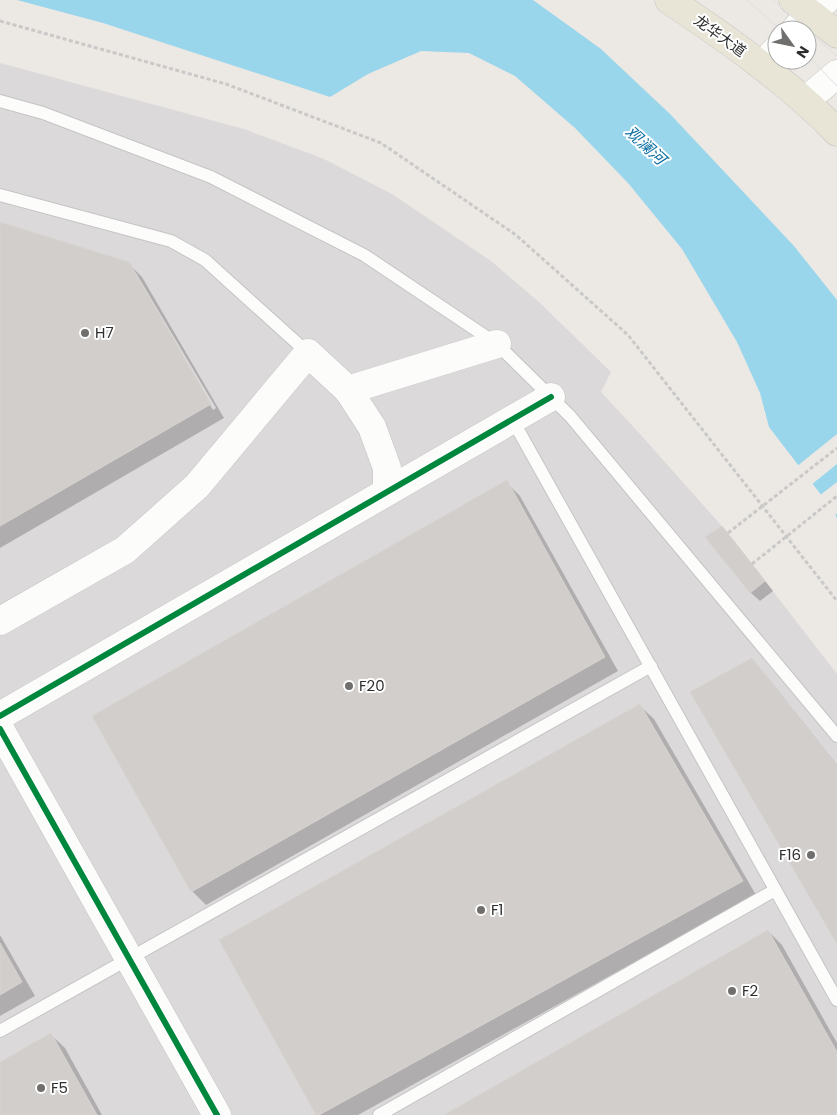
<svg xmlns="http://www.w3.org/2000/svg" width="837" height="1115" font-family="Poppins,'Noto Sans SC',sans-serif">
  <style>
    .industrial { fill: #dcd9db }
    .water { fill: #99d6ec }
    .pier { fill: #ece8e4 }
    .shadow { fill: #0003; fill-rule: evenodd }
    .building { fill: #d1cecb; stroke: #d7d4d0 }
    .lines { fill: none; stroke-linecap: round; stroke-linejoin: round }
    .lane-casing { stroke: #c5c4c5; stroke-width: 14 }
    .secondary-casing { stroke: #c5c4c5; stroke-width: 29 }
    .primary-casing { stroke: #c6c5c4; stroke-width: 29 }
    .path { stroke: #c9c9c8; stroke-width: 3; stroke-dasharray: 4 2.5; stroke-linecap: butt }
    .lane { stroke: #fcfcfb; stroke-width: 12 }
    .secondary { stroke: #fcfcfb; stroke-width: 28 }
    .primary { stroke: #e8e4d6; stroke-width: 28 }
    .tram { stroke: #dfdfe1; stroke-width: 1 }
    .path-bridge { stroke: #c9c9c8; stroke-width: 3; stroke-dasharray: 4 2.5; stroke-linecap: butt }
    .cycleway-casing { stroke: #fff; stroke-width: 9 }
    .cycleway { stroke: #00873e; stroke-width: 6 }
    .poi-dot { fill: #706f6e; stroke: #fff; stroke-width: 2 }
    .labels { text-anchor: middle; stroke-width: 4; stroke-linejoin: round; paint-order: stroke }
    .street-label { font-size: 15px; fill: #2e2e2e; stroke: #fff }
    .poi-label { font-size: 15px; fill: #2e2e2e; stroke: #fff; text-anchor: start }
    .water-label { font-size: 16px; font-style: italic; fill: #0d6fa3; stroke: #fff }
  </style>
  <rect width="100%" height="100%" fill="#ece8e4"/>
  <polygon class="industrial" points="0,63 244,129 324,159 392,194 491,261 540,303 611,372 601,392 640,434 728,533 837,674 837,1115 0,1115"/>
  <polygon class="water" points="17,0 533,0 601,49 670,114 794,246 837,300 837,519 835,513 769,427 760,393 737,342 682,249 628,183 575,128 515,76 469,53 421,51 368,74 330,97 103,23"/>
  <g class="pier">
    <polygon points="837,434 837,464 811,485 796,467"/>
    <polygon points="837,482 837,513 834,516 819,496"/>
  </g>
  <g class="shadow">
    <path d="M 0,223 L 128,263 L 142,277 L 224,418 L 0,548 ZM 133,273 L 136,273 L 216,408 L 213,410 Z"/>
    <polygon points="506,482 520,496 618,671 206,905 192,891"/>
    <polygon points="731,537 773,591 760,601 750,592"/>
    <polygon points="751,660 765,674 837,765 837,942"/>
    <polygon points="640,706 654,719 756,895 358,1115 317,1115"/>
    <polygon points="768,931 782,945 837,1043 837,1115 446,1115"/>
    <polygon points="0,935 35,996 0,1016"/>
    <polygon points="51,1035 65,1048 102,1115 0,1115 0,1063"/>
  </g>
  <g class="building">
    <polygon points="0,222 129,262 211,404 0,526"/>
    <polygon points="507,480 605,657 191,892 92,716"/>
    <polygon points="722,526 765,581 750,593 705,537"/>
    <polygon points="752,658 837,766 837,944 690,692"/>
    <polygon points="640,704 743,881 319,1115 316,1115 219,940"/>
    <polygon points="768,930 837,1052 837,1115 444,1115"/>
    <polygon points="0,943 22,982 0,995"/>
    <polygon points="51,1033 97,1115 0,1115 0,1062"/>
  </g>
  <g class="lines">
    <g class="lane-casing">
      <g id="lane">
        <polyline points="0,101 43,113 211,177 364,255 497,344 570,416 837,736"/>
        <polyline points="0,195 171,241 205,260 308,353"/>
        <polyline points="512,419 837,1000"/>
        <polyline points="0,1031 651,666"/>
        <polyline points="379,1115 775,890"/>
      </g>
    </g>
    <g class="secondary-casing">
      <g id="secondary">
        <polyline points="795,30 811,12 826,0"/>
        <polyline points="762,66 777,49"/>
        <polyline points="805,101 837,74"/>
        <polyline points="348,390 497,344"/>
        <polyline points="0,621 125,550 197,486 308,353 348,390 372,427 387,468 387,491"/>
        <polyline points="0,716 551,397"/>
        <polyline points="0,729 217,1115"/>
      </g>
    </g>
    <g class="primary-casing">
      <g id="primary">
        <path d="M 669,0 C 729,40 787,81 837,132"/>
        <polyline points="793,0 837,34"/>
      </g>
    </g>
    <polyline class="path" points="0,21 226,84 381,143 516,235 628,335 837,601"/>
    <use href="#lane" class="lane"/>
    <use href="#secondary" class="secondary"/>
    <use href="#primary" class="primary"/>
    <g class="tram">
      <polyline points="747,0 781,30"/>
      <polyline points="773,0 837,56"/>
      <polyline points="807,55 837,86"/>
    </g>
    <g class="path-bridge">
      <polyline points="728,533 837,448"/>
      <polyline points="752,564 837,496"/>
    </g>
    <g class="cycleway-casing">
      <g id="cycleway">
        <polyline points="0,716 551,397"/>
        <polyline points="0,729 217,1115"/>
      </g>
    </g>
    <use href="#cycleway" class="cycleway"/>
  </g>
  <g class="poi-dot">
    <circle cx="85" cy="333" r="5"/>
    <circle cx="349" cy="686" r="5"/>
    <circle cx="811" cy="855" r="5"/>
    <circle cx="481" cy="910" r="5"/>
    <circle cx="732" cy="991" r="5"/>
    <circle cx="41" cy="1088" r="5"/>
  </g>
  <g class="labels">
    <g class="street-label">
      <text transform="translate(720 36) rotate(36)" y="5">龙华大道</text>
    </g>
    <g class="poi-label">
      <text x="95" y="338">H7</text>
      <text x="359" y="691">F20</text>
      <text x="801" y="860" text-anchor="end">F16</text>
      <text x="491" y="915">F1</text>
      <text x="742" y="996">F2</text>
      <text x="51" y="1093">F5</text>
    </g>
    <g class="water-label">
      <text transform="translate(646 145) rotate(43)" y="6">观澜河</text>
    </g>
  </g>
  <g transform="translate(792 45) rotate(123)"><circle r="24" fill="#ffffff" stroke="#ababab"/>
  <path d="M0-4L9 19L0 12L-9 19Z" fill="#706f6e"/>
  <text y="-8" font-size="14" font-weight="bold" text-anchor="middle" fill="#2e2e2e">N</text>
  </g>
</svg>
